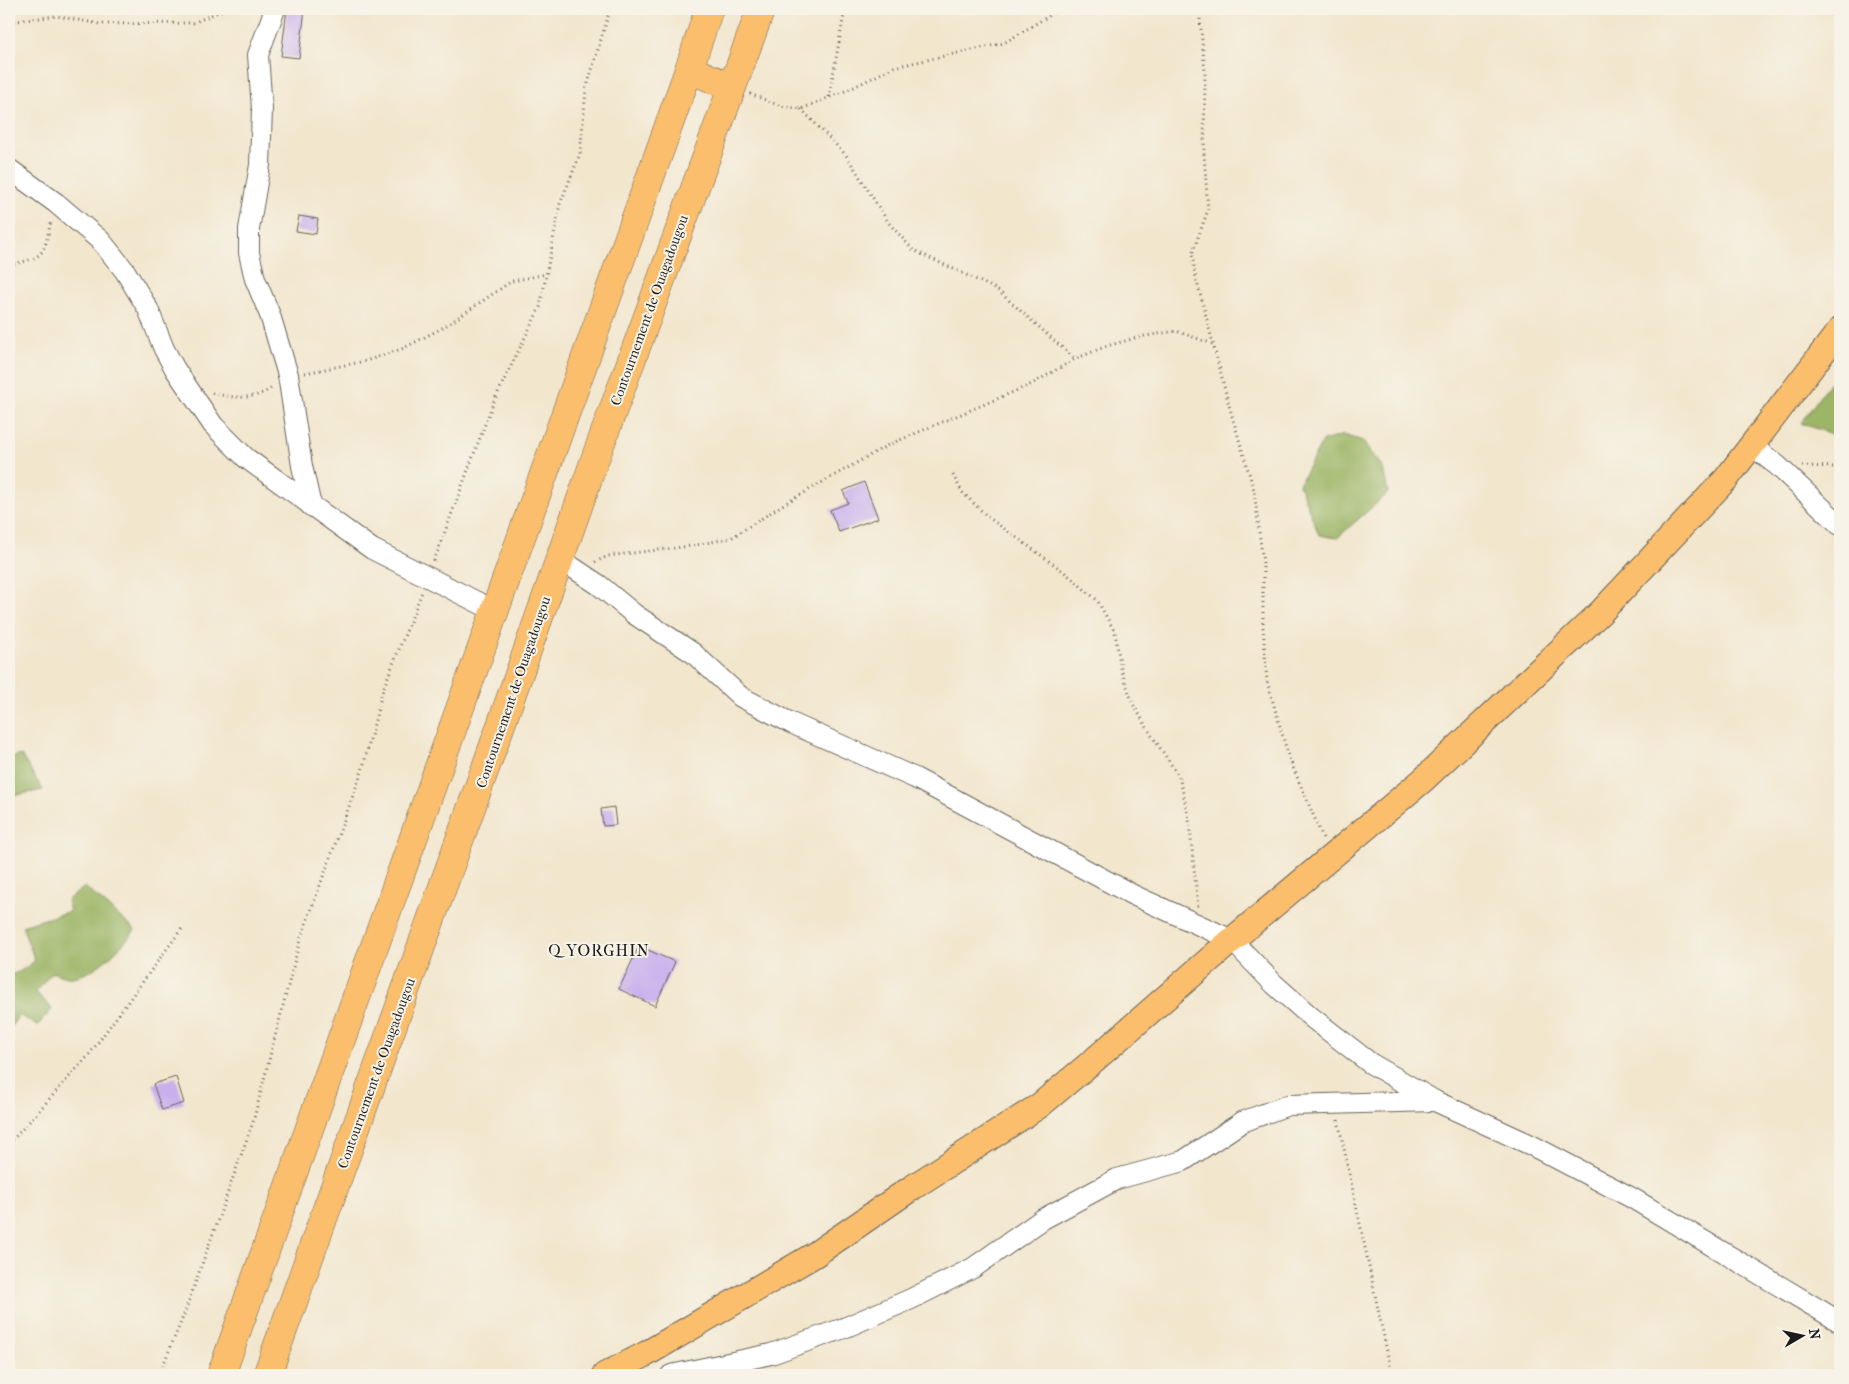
<svg xmlns="http://www.w3.org/2000/svg" width="1849" height="1384" font-family="'IM FELL French Canon',serif">
  <style>
    .forest { fill: #9cb566; stroke: #5c6841 }
    .building { fill: #c9b0ed }
    .lines { fill: none; stroke-linecap: round; stroke-linejoin: round }
    .minor-casing { stroke: #67635a; stroke-width: 22 }
    .major-casing { stroke: #67635a; stroke-width: 27 }
    .highway-casing { stroke: #67635a; stroke-width: 29 }
    .path { stroke: #67635a; stroke-width: 3; stroke-dasharray: 1 4; stroke-linecap: butt }
    .minor { stroke: #fff; stroke-width: 20 }
    .major { stroke: #fabe6d; stroke-width: 25 }
    .highway { stroke: #fabe6d; stroke-width: 28 }
    .labels { text-anchor: middle; stroke-width: 4; stroke-linejoin: round; paint-order: stroke }
    .street-label { font-size: 14px; fill: #1c1c1c; stroke: #f7f3e8 }
    .quarter-label { font-size: 16px; letter-spacing: 1px; fill: #1c1c1c; stroke: #f7f3e8 }
  </style>
  <rect width="100%" height="100%" fill="#f7f3e8"/>
  <filter id="ink" filterUnits="userSpaceOnUse"><feTurbulence type="fractalNoise" baseFrequency=".02" numOctaves="2"/><feDisplacementMap in="SourceGraphic" scale="10" xChannelSelector="R" yChannelSelector="G"/><feConvolveMatrix kernelMatrix="1 2 1 2 8 2 1 2 1" color-interpolation-filters="sRGB"/></filter>
  <filter id="wash" filterUnits="userSpaceOnUse"><feTurbulence type="fractalNoise" baseFrequency=".0096" numOctaves="4" result="noise"/><feDisplacementMap in="SourceGraphic" scale="20" xChannelSelector="R" yChannelSelector="G"/><feGaussianBlur stdDeviation="1.12" result="paint"/><feColorMatrix in="noise" values="0 0 0 0 0 0 0 0 0 0 0 0 0 0 0 0 0 1.4 0 .05"/><feComposite in="paint" operator="in"/></filter>
  <g filter="url(#wash)">
    <rect width="100%" height="100%" fill="#f2e6cd"/>
    <g class="forest">
      <polygon points="1840,368 1840,437 1801,423"/>
      <polygon points="1344,435 1363,441 1383,468 1388,493 1337,538 1319,535 1299,484 1323,441"/>
      <polygon points="21,755 43,790 17,795 9,792 9,758"/>
      <path d="M 85,887 L 135,930 C 122,947 90,980 67,977 C 62,976 57,974 52,972 L 36,992 L 52,1009 L 37,1026 L 19,1015 L 9,1030 L 9,975 L 19,972 L 35,961 L 22,926 L 70,911 L 67,900 Z"/>
    </g>
    <g id="blocks">
      <g class="building">
        <polygon points="287,9 305,9 299,58 281,56"/>
        <polygon points="299,216 318,219 316,234 296,231"/>
        <polygon points="864,482 878,518 839,532 830,510 848,503 843,491"/>
        <polygon points="614,807 616,825 603,826 601,809"/>
        <polygon points="639,946 675,962 655,1006 619,989"/>
        <polygon points="176,1077 184,1103 162,1110 153,1084"/>
      </g>
    </g>
  </g>
  <g filter="url(#ink)">
    <use href="#blocks" fill-opacity="0" stroke="#67635a" stroke-width="1"/>
    <g class="lines">
      <g class="minor-casing">
        <g id="minor">
          <polyline points="275,9 258,55 262,109 260,165 249,229 249,253 255,279 270,315 288,375 302,466 311,506"/>
          <polyline points="9,169 56,203 101,241 125,271 148,309 164,349 175,369 213,425 246,458 372,549 495,611"/>
          <polyline points="1752,446 1778,466 1840,525"/>
          <polyline points="560,559 599,585 634,614 693,653 741,697 791,723 915,778 1133,895 1232,940 1274,984 1311,1017 1370,1063 1435,1101 1531,1145 1632,1198 1840,1322"/>
          <polyline points="671,1375 771,1354 844,1328 911,1299 973,1268 1043,1219 1117,1179 1183,1161 1242,1122 1288,1105 1435,1101"/>
        </g>
      </g>
      <g class="major-casing">
        <polyline id="major" points="605,1375 646,1354 814,1255 913,1187 1039,1106 1093,1061 1232,940 1423,780 1601,612 1726,479 1840,330"/>
      </g>
      <g class="highway-casing">
        <g id="highway">
          <polyline points="689,69 731,87"/>
          <polyline points="221,1375 689,69 709,9"/>
          <polyline points="267,1375 502,722 595,459 761,9"/>
        </g>
      </g>
      <g class="path">
        <polyline points="1199,9 1205,72 1204,153 1208,210 1192,254 1195,274 1230,409 1254,490 1263,563 1263,627 1267,681 1289,758 1323,838"/>
        <polyline points="9,22 56,16 100,24 193,23 225,9"/>
        <polyline points="750,94 781,106 801,109 852,88 894,67 1004,43 1060,9"/>
        <polyline points="829,97 845,9"/>
        <polyline points="801,109 846,155 888,222 913,250 996,289 1075,359"/>
        <path d="M 9,265 C 45,257 43,257 51,221"/>
        <polyline points="305,373 366,361 404,348 444,327 512,281 546,274"/>
        <path d="M 212,393 C 233,398 254,401 273,387"/>
        <polyline points="1802,466 1834,467 1840,469"/>
        <polyline points="953,475 962,492 988,517 1063,571 1097,600 1115,632 1121,669 1133,704 1152,736 1179,776 1189,819 1198,907"/>
        <polyline points="434,561 493,403 540,307 560,204 580,154 586,90 610,9"/>
        <polyline points="595,562 608,556 691,546 731,538 784,504 888,445 1032,384 1075,359 1107,346 1139,337 1176,331 1213,344"/>
        <polyline points="1338,1120 1392,1375"/>
        <polyline points="9,1144 88,1056 183,927"/>
        <polyline points="159,1375 183,1317 253,1122 300,940 362,771 383,689 422,592"/>
      </g>
      <use href="#minor" class="minor"/>
      <use href="#major" class="major"/>
      <use href="#highway" class="highway"/>
    </g>
  </g>
  <g class="labels">
    <g class="street-label">
      <text transform="translate(649 310) rotate(-70)" y="5">Contournement de Ouagadougou</text>
      <text transform="translate(513 692) rotate(-71)" y="5">Contournement de Ouagadougou</text>
      <text transform="translate(376 1073) rotate(-70)" y="5">Contournement de Ouagadougou</text>
    </g>
    <g class="quarter-label">
      <text x="599" y="956">Q YORGHIN</text>
    </g>
  </g>
  <rect width="1849" height="1384" fill="none" stroke="#f7f3e8" stroke-width="30"/>
  <g transform="translate(1802 1336) rotate(81)" stroke="#f7f3e8" stroke-width="4" paint-order="stroke">
  <path d="M0-4L9 19L0 12L-9 19Z" fill="#1c1c1c"/>
  <text y="-8" font-size="14" font-weight="bold" text-anchor="middle" fill="#1c1c1c">N</text>
  </g>
</svg>
